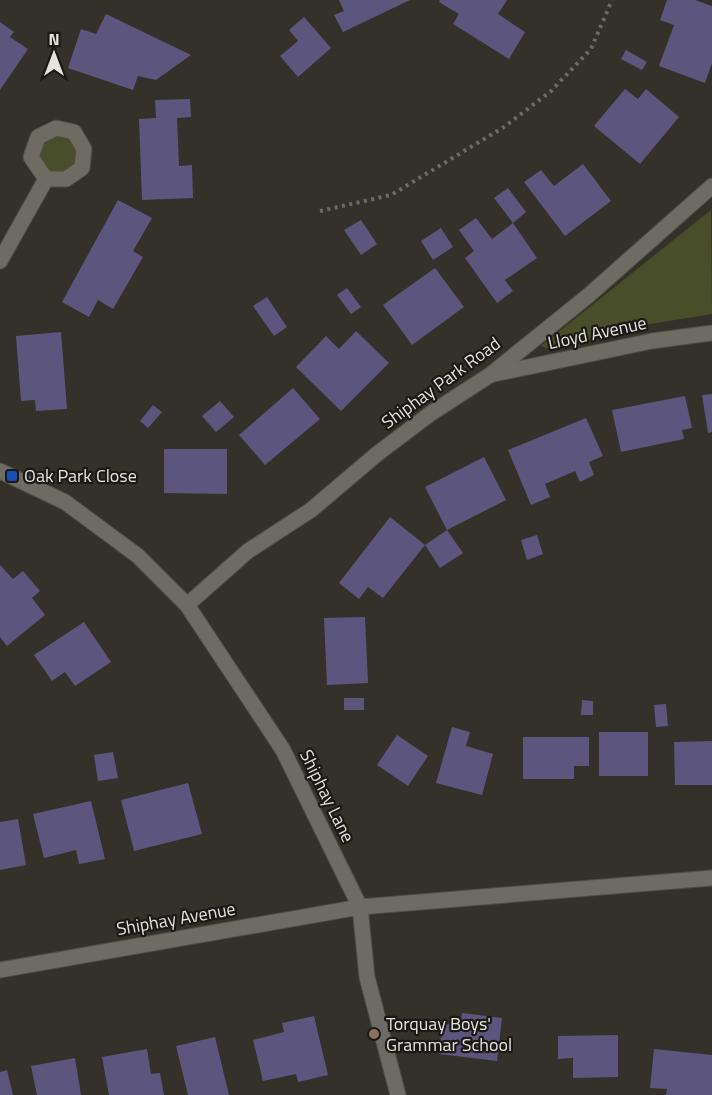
<svg xmlns="http://www.w3.org/2000/svg" width="712" height="1095" font-family="'Titillium Web',sans-serif">
  <style>
    .green { fill: #494e2a }
    .building { fill: #5c567e }
    .lines { fill: none; stroke-linecap: round; stroke-linejoin: round }
    .service-casing { stroke: #4f4e46; stroke-width: 17 }
    .minor-casing { stroke: #4f4e46; stroke-width: 17 }
    .tertiary-casing { stroke: #4f4e46; stroke-width: 17 }
    .path { stroke: #6c6b63; stroke-width: 4; stroke-dasharray: 3 4.5; stroke-linecap: butt }
    .service { stroke: #6d6b62; stroke-width: 15 }
    .minor { stroke: #6d6b62; stroke-width: 15 }
    .tertiary { stroke: #6d6b62; stroke-width: 15 }
    .transit-dot { fill: #1a4fb4; stroke: #1a1915; stroke-width: 2 }
    .education-dot { fill: #8d6e63; stroke: #1a1915; stroke-width: 2 }
    .labels { text-anchor: middle; stroke-width: 4.5; stroke-linejoin: round; paint-order: stroke }
    .street-label { font-size: 18px; fill: #e4e3dd; stroke: #1a1915 }
    .poi-label { font-size: 18px; fill: #e4e3dd; stroke: #1a1915; text-anchor: start }
  </style>
  <rect width="100%" height="100%" fill="#333129"/>
  <g class="green">
    <polygon points="74,132 82,168 46,179 31,157 38,137"/>
    <polygon points="711,210 712,314 638,326 553,350 541,346"/>
  </g>
  <g class="building">
    <polygon points="339,0 410,0 343,32 334,15 344,11"/>
    <polygon points="440,0 507,0 498,14 525,32 509,59 453,24 459,14 439,2"/>
    <polygon points="667,0 695,0 712,6 712,63 705,83 659,66 674,25 660,20"/>
    <polygon points="106,14 191,55 156,80 138,76 133,90 68,68 81,29 96,34"/>
    <polygon points="304,17 331,48 298,77 280,56 298,41 289,30"/>
    <polygon points="0,22 14,32 10,37 28,49 0,90"/>
    <polygon points="626,50 647,62 642,70 621,59"/>
    <polygon points="625,89 638,99 646,89 679,117 640,164 594,126"/>
    <polygon points="190,99 191,117 177,118 179,166 192,165 193,198 142,200 139,119 156,118 155,100"/>
    <polygon points="583,164 611,201 565,236 524,182 541,170 554,186"/>
    <polygon points="508,188 526,212 513,223 494,198"/>
    <polygon points="118,200 152,218 133,251 143,257 113,309 98,300 89,317 62,302"/>
    <polygon points="476,218 492,239 513,223 537,258 505,280 513,291 497,303 465,258 474,251 459,230"/>
    <polygon points="361,220 377,244 361,255 344,230"/>
    <polygon points="441,228 453,247 433,260 421,241"/>
    <polygon points="435,268 464,307 412,345 383,305"/>
    <polygon points="347,288 361,307 351,314 337,295"/>
    <polygon points="267,297 287,327 274,336 253,306"/>
    <polygon points="356,331 389,363 341,411 296,367 326,336 339,349"/>
    <polygon points="61,332 67,409 36,411 35,400 21,401 16,336"/>
    <polygon points="293,388 320,419 265,465 239,435"/>
    <polygon points="712,394 712,432 708,433 702,395"/>
    <polygon points="685,396 692,428 682,430 684,439 621,452 612,410"/>
    <polygon points="220,401 234,417 216,432 202,416"/>
    <polygon points="153,405 162,412 148,428 140,421"/>
    <polygon points="586,418 603,456 589,462 594,475 580,482 575,471 545,484 550,497 531,505 508,450"/>
    <polygon points="164,449 227,449 227,494 164,493"/>
    <polygon points="484,457 506,500 447,530 463,553 440,568 425,545 447,530 425,487"/>
    <polygon points="390,517 425,545 383,598 368,587 359,599 339,583"/>
    <polygon points="537,535 543,554 527,560 521,540"/>
    <polygon points="0,565 13,579 23,571 40,591 32,598 45,615 7,646 0,637"/>
    <polygon points="365,617 368,683 327,685 324,618"/>
    <polygon points="84,622 111,662 75,686 65,672 52,681 34,655"/>
    <rect x="344" y="698" width="20" height="12"/>
    <polygon points="582,700 593,701 593,715 581,715"/>
    <polygon points="666,704 668,726 656,727 654,705"/>
    <polygon points="452,727 470,732 466,746 493,754 482,795 436,783"/>
    <rect x="599" y="732" width="49" height="44"/>
    <polygon points="397,735 428,756 408,786 377,765"/>
    <polygon points="523,737 589,737 589,766 574,766 574,779 523,779"/>
    <polygon points="712,741 712,785 675,785 674,742"/>
    <polygon points="113,752 118,778 98,781 94,755"/>
    <polygon points="188,783 202,834 134,851 121,800"/>
    <polygon points="91,801 105,859 79,864 76,850 44,858 33,814"/>
    <polygon points="18,819 26,865 0,870 0,822"/>
    <polygon points="462,1013 502,1018 497,1061 439,1054 443,1024 460,1025"/>
    <polygon points="314,1016 328,1075 298,1082 296,1074 263,1081 253,1040 284,1032 282,1023"/>
    <polygon points="618,1035 618,1077 573,1078 573,1058 558,1059 558,1036"/>
    <polygon points="215,1037 229,1095 188,1095 176,1046"/>
    <polygon points="147,1049 151,1074 160,1073 164,1095 109,1095 102,1057"/>
    <polygon points="654,1049 712,1055 712,1095 666,1095 667,1089 650,1088"/>
    <polygon points="75,1058 81,1095 37,1095 31,1066"/>
    <polygon points="7,1070 13,1095 0,1095 0,1072"/>
  </g>
  <g class="lines">
    <g class="service-casing">
      <polyline id="service" points="360,907 367,977 398,1095"/>
    </g>
    <g class="minor-casing">
      <g id="minor">
        <polygon points="56,128 74,132 84,149 82,168 66,179 46,179 31,157 38,137"/>
        <polyline points="0,261 46,179"/>
        <polyline points="494,374 652,341 712,333"/>
        <polyline points="187,605 248,551 311,510 377,454 430,414 490,375 589,295 712,186"/>
      </g>
    </g>
    <g class="tertiary-casing">
      <g id="tertiary">
        <polyline points="0,471 65,502 138,556 187,605 283,750 360,907"/>
        <polyline points="0,970 360,907 712,878"/>
      </g>
    </g>
    <polyline class="path" points="320,211 391,195 504,127 551,91 591,49 612,0"/>
    <use href="#service" class="service"/>
    <use href="#minor" class="minor"/>
    <use href="#tertiary" class="tertiary"/>
  </g>
  <rect class="transit-dot" x="6" y="470" width="12" height="12" rx="3"/>
  <circle class="education-dot" cx="374" cy="1034" r="6"/>
  <g class="labels">
    <g class="street-label">
      <text transform="translate(597 333) rotate(-12)" y="6">Lloyd Avenue</text>
      <text transform="translate(441 383) rotate(-36)" y="6">Shiphay Park Road</text>
      <text transform="translate(327 796) rotate(64)" y="6">Shiphay Lane</text>
      <text transform="translate(176 919) rotate(-10)" y="6">Shiphay Avenue</text>
    </g>
    <g class="poi-label">
      <text x="24" y="482">Oak Park Close</text>
      <text x="386" y="1030">Torquay Boys'<tspan x="386" dy="21">Grammar School</tspan></text>
    </g>
  </g>
  <g transform="translate(54 54)" stroke="#1a1915" stroke-width="4.5" paint-order="stroke">
  <path d="M0-4.5L10 22L0 15L-10 22Z" fill="#e4e3dd"/>
  <text y="-9" font-size="16" font-weight="bold" text-anchor="middle" fill="#e4e3dd">N</text>
  </g>
</svg>
